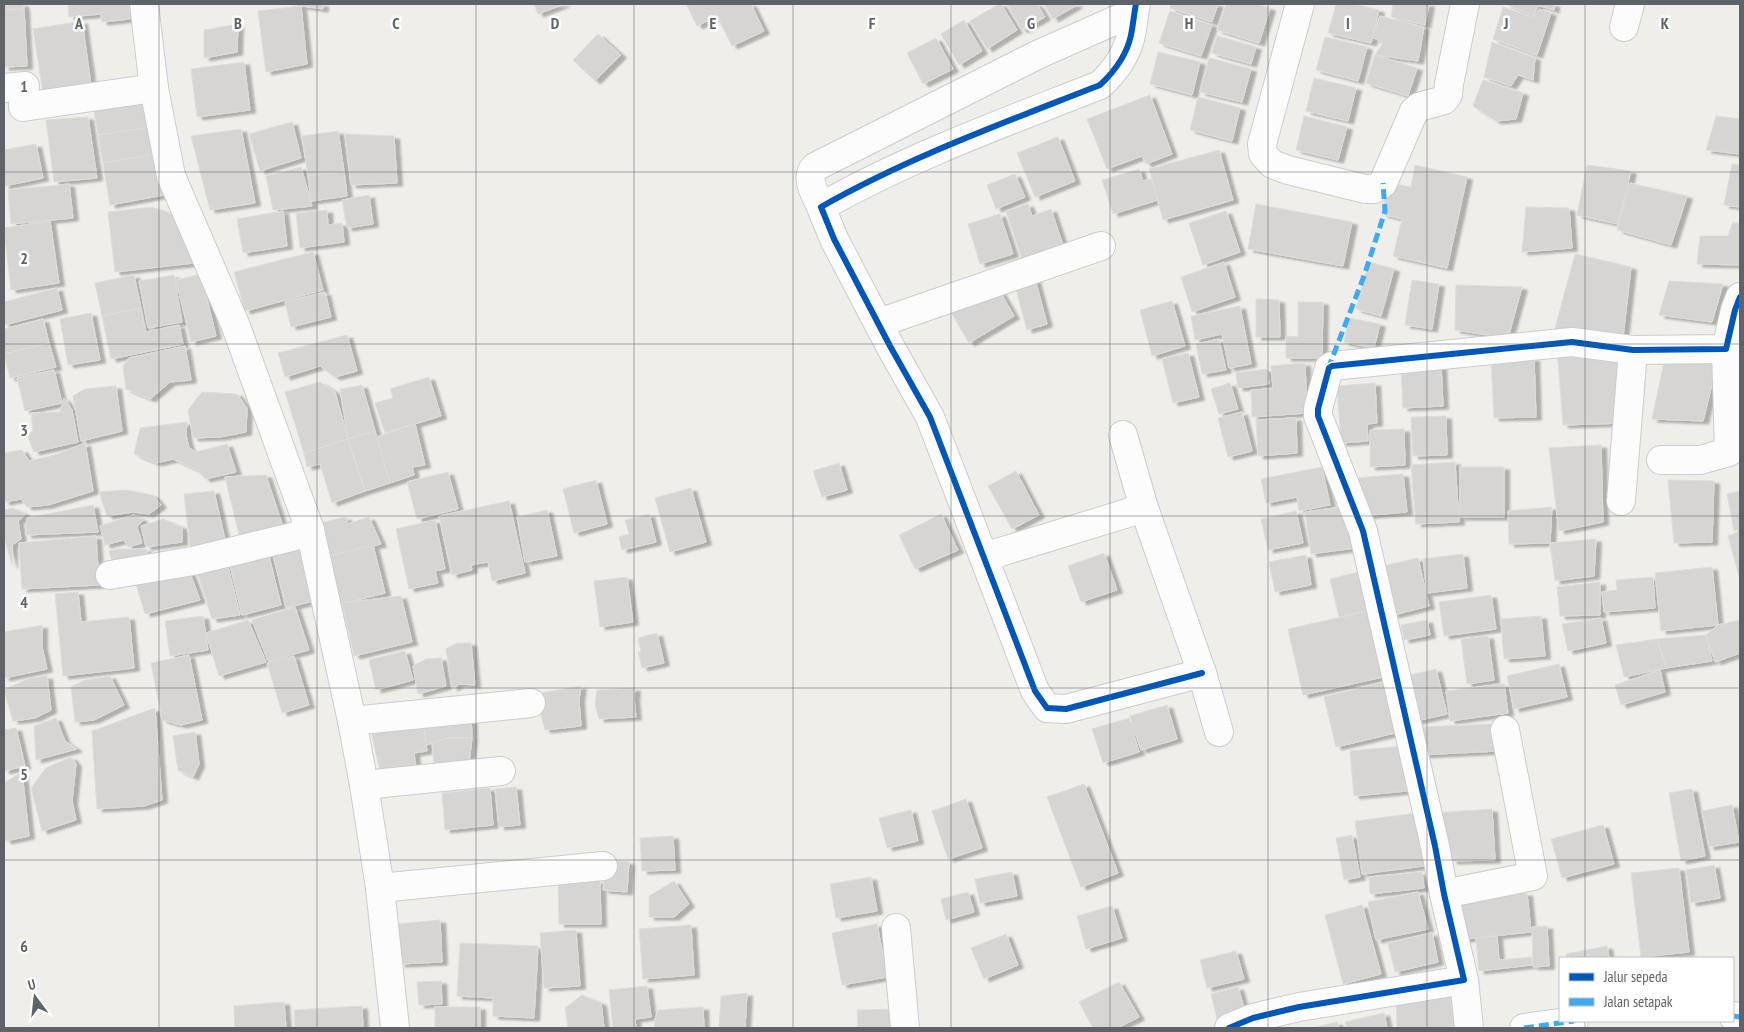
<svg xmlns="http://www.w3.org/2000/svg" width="1744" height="1032" font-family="'PT Sans Narrow',sans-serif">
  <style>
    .building { fill: #d6d5d3; stroke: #deddd9; filter: url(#shadow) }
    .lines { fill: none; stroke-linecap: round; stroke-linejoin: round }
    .street-casing { stroke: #cbcccc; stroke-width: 30 }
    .street { stroke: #fdfcfc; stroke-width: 28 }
    .quiet { stroke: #3fa9f5; stroke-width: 5; stroke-dasharray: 10 5; stroke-linecap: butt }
    .cycleway-casing { stroke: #fff; stroke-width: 9 }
    .cycleway { stroke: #0057b8; stroke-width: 6 }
    .grid { fill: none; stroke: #5f6368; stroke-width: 1; stroke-opacity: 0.55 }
    .grid-label { font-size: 16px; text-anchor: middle; font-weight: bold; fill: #5f6368; stroke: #fff; stroke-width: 5; stroke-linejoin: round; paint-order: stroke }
  </style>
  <defs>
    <filter id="shadow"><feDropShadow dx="5.5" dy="3" stdDeviation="1" flood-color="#0004"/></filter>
  </defs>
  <rect width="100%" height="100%" fill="#efeeea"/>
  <g class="building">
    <polygon points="4,4 23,4 24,9 4,10"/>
    <polygon points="68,4 129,4 130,19 102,22 101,14 69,17"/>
    <polygon points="288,4 323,4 323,9"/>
    <polygon points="534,4 564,4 538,14"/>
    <polygon points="686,4 751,4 764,31 732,46 717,16 697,26"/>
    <polygon points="999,4 1001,4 1017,30 987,49 970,21"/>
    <polygon points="1007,4 1037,4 1045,17 1022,30"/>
    <polygon points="1044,4 1076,4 1077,5 1053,19"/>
    <polygon points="1171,4 1218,4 1212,22 1170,8"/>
    <polygon points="1226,4 1256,4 1270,8 1259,43 1217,30"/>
    <polygon points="1336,4 1353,4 1379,10 1371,43 1328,33"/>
    <polygon points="1393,4 1429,4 1425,25 1391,17"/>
    <polygon points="1506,4 1554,4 1554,10 1538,5 1534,16"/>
    <polygon points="301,6 307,64 266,72 258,11"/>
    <polygon points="1503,7 1534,18 1539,9 1551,13 1537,55 1493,39"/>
    <polygon points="24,9 27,66 4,67 4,10"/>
    <polygon points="1170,11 1212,25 1201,56 1159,43"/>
    <polygon points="1380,16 1424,27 1418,61 1375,55 1383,43 1372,37"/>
    <polygon points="964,20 982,51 959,65 941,34"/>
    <polygon points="82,21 91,85 43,93 33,29"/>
    <polygon points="238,24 237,52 204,58 204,30"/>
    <polygon points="598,34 621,55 595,81 573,60"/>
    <polygon points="1217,36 1256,47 1251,64 1212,53"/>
    <polygon points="1325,37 1367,47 1358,81 1316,70"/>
    <polygon points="936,38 953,69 923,84 907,53"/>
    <polygon points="1492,42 1535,58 1533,80 1518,75 1511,86 1484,77"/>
    <polygon points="1158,52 1200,62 1192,95 1150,84"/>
    <polygon points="1375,55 1417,68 1408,96 1366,83"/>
    <polygon points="1209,58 1251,69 1242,102 1200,92"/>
    <polygon points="244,62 250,110 197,117 191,69"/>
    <polygon points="1314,78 1356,88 1348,121 1306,111"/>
    <polygon points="1483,80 1523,93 1516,119 1496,121 1473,106"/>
    <polygon points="152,94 157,126 98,135 93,105"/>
    <polygon points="1150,95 1172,154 1146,164 1142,156 1107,169 1087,119"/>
    <polygon points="1198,97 1240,108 1232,141 1190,130"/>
    <polygon points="1304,116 1347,127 1338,160 1296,150"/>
    <polygon points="1716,116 1740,119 1740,154 1706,150"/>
    <polygon points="88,117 97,178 54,182 46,120"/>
    <polygon points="292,122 301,158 260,171 249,134"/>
    <polygon points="157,126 162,153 103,163 98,135"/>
    <polygon points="241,129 255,203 210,210 191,136"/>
    <polygon points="338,131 344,171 308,176 302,136"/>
    <polygon points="345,134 394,136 397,183 351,185"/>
    <polygon points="1058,137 1075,181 1035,197 1017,153"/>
    <polygon points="36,144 43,178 4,186 4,150"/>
    <polygon points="1219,150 1233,200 1163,220 1149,169"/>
    <polygon points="162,153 169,194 110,205 103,163"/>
    <polygon points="1732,164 1740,165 1740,207 1724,205"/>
    <polygon points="1415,165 1467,177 1447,268 1393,256 1402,219 1382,214 1389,183 1411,187"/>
    <polygon points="1587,165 1631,171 1618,224 1577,215"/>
    <polygon points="301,167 312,206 273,210 266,176"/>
    <polygon points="1139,169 1143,181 1151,179 1158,200 1113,214 1102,180"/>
    <polygon points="344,171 347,196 311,201 308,176"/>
    <polygon points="1015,174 1025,197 996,209 987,185"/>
    <polygon points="1630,183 1687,196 1671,245 1617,230"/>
    <polygon points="69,184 73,218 11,224 8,190"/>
    <polygon points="369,195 373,224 347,228 342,200"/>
    <polygon points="1028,204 1032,216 1051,209 1065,251 1024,265 1006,211"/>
    <polygon points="1256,204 1352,222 1343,266 1248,249"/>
    <polygon points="152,207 169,213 176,219 194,263 115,272 108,212"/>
    <polygon points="1526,207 1569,208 1572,248 1522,252"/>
    <polygon points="327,210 328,225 342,223 344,242 300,248 296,213"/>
    <polygon points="283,211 287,246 243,253 237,219"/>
    <polygon points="1226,211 1240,252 1203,265 1189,223"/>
    <polygon points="1000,214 1013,254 980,264 968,224"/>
    <polygon points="50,221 59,283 11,290 4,228"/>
    <polygon points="1733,222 1740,224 1740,265 1697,264 1700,236 1728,236"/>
    <polygon points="313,252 323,290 245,311 234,272"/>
    <polygon points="1575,254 1631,267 1623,337 1553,336"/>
    <polygon points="1224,262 1235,297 1192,312 1181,277"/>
    <polygon points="1369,262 1394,269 1381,316 1356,309"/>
    <polygon points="201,274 216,336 191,342 176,280"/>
    <polygon points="134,275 141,308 102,316 95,283"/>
    <polygon points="174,275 182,322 148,328 139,281"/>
    <polygon points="1035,279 1047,324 1027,330 1015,285"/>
    <polygon points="1412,280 1439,284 1432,329 1405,325"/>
    <polygon points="1669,281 1723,284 1712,322 1659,315"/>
    <polygon points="1456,285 1522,287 1508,338 1455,330"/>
    <polygon points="997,286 1014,316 969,343 951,312"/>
    <polygon points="57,288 62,310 4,325 4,302"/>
    <polygon points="325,292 331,317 291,327 285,302"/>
    <polygon points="1256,299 1279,300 1280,337 1256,337"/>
    <polygon points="1172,301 1185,346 1152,356 1140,310"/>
    <polygon points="1298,302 1323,302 1322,358 1286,358 1286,336 1298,337"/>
    <polygon points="1240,306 1251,364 1229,368 1222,334 1195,340 1191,316"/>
    <polygon points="141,308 146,332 179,325 183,344 111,359 102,316"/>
    <polygon points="91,313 100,360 68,365 60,319"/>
    <polygon points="1349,318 1380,324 1374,348 1344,342"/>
    <polygon points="43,319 49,343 4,354 4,329"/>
    <polygon points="347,335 357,371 335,377 320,366 285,377 278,353"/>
    <polygon points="1219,339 1226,370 1202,374 1196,344"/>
    <polygon points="49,343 56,367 10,378 4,354"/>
    <polygon points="185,346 191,380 170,382 150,399 126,389 123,366 129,358"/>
    <polygon points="1557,350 1624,350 1626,423 1563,425"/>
    <polygon points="1188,353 1199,397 1173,403 1162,359"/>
    <polygon points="1665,357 1717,364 1703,421 1652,419"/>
    <polygon points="1534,358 1536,417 1494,418 1491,361"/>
    <polygon points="1305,363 1307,413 1252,417 1251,390 1273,389 1271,366"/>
    <polygon points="1441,364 1443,406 1403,408 1401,367"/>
    <polygon points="1267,369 1269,384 1238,388 1236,373"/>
    <polygon points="54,370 62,403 25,411 17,378"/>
    <polygon points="429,377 441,416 385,433 375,403 393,398 390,389"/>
    <polygon points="320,382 335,392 348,439 304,453 285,392"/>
    <polygon points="1230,383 1238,409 1219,414 1211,389"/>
    <polygon points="1375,383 1377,423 1367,424 1368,441 1341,443 1337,386"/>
    <polygon points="362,385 375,431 348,439 340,389"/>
    <polygon points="116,386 122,431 81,441 73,396 85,389"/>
    <polygon points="202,392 237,394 247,408 246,432 220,437 193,438 188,410"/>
    <polygon points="64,398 72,410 78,442 34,452 27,435 33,431 31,413 60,412"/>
    <polygon points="1242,412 1252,451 1228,457 1218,418"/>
    <polygon points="1446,416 1447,455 1413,456 1411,417"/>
    <polygon points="1296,418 1297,453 1258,456 1256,420"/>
    <polygon points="187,422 186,435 189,448 196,452 227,444 236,472 205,479 199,471 173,459 156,463 134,454 140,428"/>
    <polygon points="415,424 425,465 412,467 414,475 390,483 376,437"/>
    <polygon points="1404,429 1405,465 1370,467 1370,430"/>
    <polygon points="375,431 390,483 365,491 348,439"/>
    <polygon points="348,439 365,491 332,503 320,464 307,467 304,453"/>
    <polygon points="85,443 93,491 48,505 27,507 21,499 4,502 4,453 22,450 29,461 55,455"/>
    <polygon points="1601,445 1603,522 1559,531 1549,448"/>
    <polygon points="1455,462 1459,522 1416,524 1411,465"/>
    <polygon points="839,463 847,490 822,497 813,471"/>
    <polygon points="1322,467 1330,505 1299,511 1297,497 1266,503 1261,479"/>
    <rect x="1460" y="467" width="44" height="50"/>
    <polygon points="1016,471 1039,515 1012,529 988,486"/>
    <polygon points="448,472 458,509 417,519 407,482"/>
    <polygon points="1403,474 1407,512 1360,516 1357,478"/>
    <polygon points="266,475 284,530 241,543 225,477"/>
    <polygon points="596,480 607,524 574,533 563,489"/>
    <polygon points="1668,480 1714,481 1712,542 1674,543"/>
    <polygon points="691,488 706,542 670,552 655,498"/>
    <polygon points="126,490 153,495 161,505 149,514 133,512 107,516 99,492"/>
    <polygon points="214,491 226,544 190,546 184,494"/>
    <polygon points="1740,491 1740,528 1734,531 1727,494"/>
    <polygon points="509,501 525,573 492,581 488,562 471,565 472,570 452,575 439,516"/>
    <polygon points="93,505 98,532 26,535 27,518"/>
    <polygon points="1349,506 1355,548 1311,554 1305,512"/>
    <polygon points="1552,507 1550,543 1509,544 1508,511"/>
    <polygon points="13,508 26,514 18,521 21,539 12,545 12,565 4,536 4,510"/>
    <polygon points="547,510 557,556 525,562 517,517"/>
    <polygon points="1296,511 1303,543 1268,550 1261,519"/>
    <polygon points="649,514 656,542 622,550 619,537 629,534 625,520"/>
    <polygon points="941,514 958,550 915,569 899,535"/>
    <polygon points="134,515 143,520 137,527 142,543 128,547 124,540 105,545 100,526"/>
    <polygon points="346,517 347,524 369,517 381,544 322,558 315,524"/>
    <polygon points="163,519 182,527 182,542 146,547 141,526"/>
    <polygon points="435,520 445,569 435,571 438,583 409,589 396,529"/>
    <polygon points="1740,531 1740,580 1728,536"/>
    <polygon points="96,536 99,585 22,589 19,543"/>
    <polygon points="1596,539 1594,576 1555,581 1550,543"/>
    <polygon points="307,543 321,599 286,608 272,551"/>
    <polygon points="373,545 385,593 334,606 322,558"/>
    <polygon points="119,549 145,549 155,564 115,571 109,551"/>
    <polygon points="268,552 281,605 242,615 229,561"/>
    <polygon points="1104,553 1117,590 1081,602 1068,566"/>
    <polygon points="1463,554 1467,588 1427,593 1423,559"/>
    <polygon points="1306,555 1311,585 1275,592 1269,562"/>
    <polygon points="1418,558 1429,606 1393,615 1383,566"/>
    <polygon points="226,559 240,615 212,619 195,566"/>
    <polygon points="1712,567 1718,625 1661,631 1655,573"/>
    <polygon points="188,568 200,600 145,614 136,584"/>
    <polygon points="1363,571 1372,609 1339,617 1330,579"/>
    <polygon points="627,577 633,622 600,627 594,581"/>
    <polygon points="1653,577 1655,608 1604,612 1602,592 1617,590 1616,580"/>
    <polygon points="1600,582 1600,615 1560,616 1557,587"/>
    <polygon points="78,592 81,622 129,617 134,668 63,676 55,594"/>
    <polygon points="1491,595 1496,629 1444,636 1439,602"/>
    <polygon points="401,596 412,642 354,656 342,603"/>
    <polygon points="295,607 309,650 268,661 252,620"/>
    <polygon points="1369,611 1383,677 1303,695 1288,629"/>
    <polygon points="203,616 208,650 170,656 165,621"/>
    <polygon points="1541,616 1545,656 1504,659 1501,619"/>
    <polygon points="1601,618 1606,643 1568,651 1562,624"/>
    <polygon points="248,620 266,662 219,676 206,633"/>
    <polygon points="1427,620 1430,635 1404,640 1401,625"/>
    <polygon points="1740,620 1740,653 1715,662 1706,635 1718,625"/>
    <polygon points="42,625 42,647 47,669 4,678 4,632"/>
    <polygon points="657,633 664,663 642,668 638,652 641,652 638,638"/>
    <polygon points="1706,635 1712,661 1666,668 1657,639"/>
    <polygon points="1488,636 1494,680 1467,684 1461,639"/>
    <polygon points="1657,639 1666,668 1624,677 1616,645"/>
    <polygon points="457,643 471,643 475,685 459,684 452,688 446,649"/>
    <polygon points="405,651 413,680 376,690 369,660"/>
    <polygon points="189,655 202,720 181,725 162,720 151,663"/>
    <polygon points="294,656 309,705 282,713 267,663"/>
    <polygon points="441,658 446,686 418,694 413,666 426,659"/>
    <polygon points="1559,664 1567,697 1514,709 1507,676"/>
    <polygon points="1436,669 1447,714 1416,721 1406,676"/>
    <polygon points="1660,670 1665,692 1621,705 1615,685"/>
    <polygon points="47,676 51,710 35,718 13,721 4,690 30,678"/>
    <polygon points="110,676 124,705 94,720 75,722 71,687 85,680"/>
    <polygon points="1387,681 1399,732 1336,747 1324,697"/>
    <polygon points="1504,684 1508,713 1450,721 1446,691"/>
    <polygon points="581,686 579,700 581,726 545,730 538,704 540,693"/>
    <polygon points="635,688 634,698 636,717 599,719 595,704 597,690"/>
    <polygon points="1167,705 1177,739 1141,750 1130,716"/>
    <polygon points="155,708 162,800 144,806 97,809 92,731"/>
    <polygon points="471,713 472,738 449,738 426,745 423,721"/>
    <polygon points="56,718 65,741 77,749 36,760 34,726"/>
    <polygon points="1129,718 1139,752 1103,763 1092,729"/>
    <polygon points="423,721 427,751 414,753 417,774 382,780 371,731"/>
    <polygon points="1497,724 1499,751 1418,755 1417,727"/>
    <polygon points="16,728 25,766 4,771 4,730"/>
    <polygon points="195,732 199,764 193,777 178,770 173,736"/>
    <polygon points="449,738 472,738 468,773 435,775 432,743"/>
    <polygon points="1403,746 1407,791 1354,796 1350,751"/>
    <polygon points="71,757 76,764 72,801 76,820 42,831 31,788 46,768"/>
    <polygon points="22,772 29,836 6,841 4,837 4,783"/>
    <polygon points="1084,784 1118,873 1081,887 1047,797"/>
    <polygon points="516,787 520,825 499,827 495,789"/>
    <polygon points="490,788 493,825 445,830 442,793"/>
    <polygon points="1692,789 1705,856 1681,861 1669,793"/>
    <polygon points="966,799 982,848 948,859 932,811"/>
    <polygon points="1732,805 1739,842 1709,847 1702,811"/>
    <polygon points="1492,809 1495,860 1452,861 1450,848 1438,846 1433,813"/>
    <polygon points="911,810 918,841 887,848 879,818"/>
    <polygon points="1417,813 1424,866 1362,874 1355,821"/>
    <polygon points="1603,825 1614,864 1562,878 1551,839"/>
    <polygon points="1352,835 1360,877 1344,880 1336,838"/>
    <polygon points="673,836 675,870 642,871 640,838"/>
    <polygon points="606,860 629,862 627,892 603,890"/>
    <polygon points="1714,865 1720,898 1691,903 1686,870"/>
    <polygon points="1679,868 1689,952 1641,957 1631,873"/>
    <polygon points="1012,872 1017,896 980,903 975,879"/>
    <polygon points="1422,872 1424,888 1370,894 1369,877"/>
    <polygon points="871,877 877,911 836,918 830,884"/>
    <polygon points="600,881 601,924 559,924 558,882"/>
    <polygon points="674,881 689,904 674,917 649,917 649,896"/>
    <polygon points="968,892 974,912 946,920 941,899"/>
    <polygon points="1418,892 1428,929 1376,940 1368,902"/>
    <polygon points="1527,893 1531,932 1455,940 1451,900"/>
    <polygon points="1362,905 1381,974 1343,984 1325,915"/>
    <polygon points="1112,906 1122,938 1086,949 1077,916"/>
    <polygon points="440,920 442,962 400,964 398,924"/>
    <polygon points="877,924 887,977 842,985 832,933"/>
    <polygon points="691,925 694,975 643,979 639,929"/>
    <polygon points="1547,926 1549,966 1533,967 1532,927"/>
    <polygon points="576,930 580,986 544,988 540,933"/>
    <polygon points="1432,933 1438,962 1395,972 1388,943"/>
    <polygon points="1006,934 1018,965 984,979 971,948"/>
    <polygon points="1497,936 1499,960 1531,957 1532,965 1479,971 1476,938"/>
    <polygon points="460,943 538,946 534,1018 493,1016 493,998 457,996"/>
    <polygon points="1607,946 1609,958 1567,958 1566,954"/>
    <polygon points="1236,951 1244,979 1207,988 1200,960"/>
    <polygon points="441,981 442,1004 419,1005 417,982"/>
    <polygon points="1119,982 1139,1017 1117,1028 1093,1028 1079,1002"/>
    <polygon points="647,986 651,1017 635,1019 636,1028 613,1028 609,990"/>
    <polygon points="1238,987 1245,1012 1217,1019 1211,994"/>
    <polygon points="1449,988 1455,1027 1397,1028 1396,996"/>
    <polygon points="747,993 745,1028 719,1028 721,996"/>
    <polygon points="582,995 601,1003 604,1028 568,1028 565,1008"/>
    <polygon points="284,1002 286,1028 235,1028 234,1006"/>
    <polygon points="362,1006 363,1028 295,1028 294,1010"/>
    <rect x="435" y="1007" width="45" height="21"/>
    <polygon points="703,1007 704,1028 655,1028 654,1022 658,1010"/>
    <polygon points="895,1009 895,1028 858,1028 857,1010"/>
    <polygon points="1384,1013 1387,1028 1347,1028 1345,1022"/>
    <polygon points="1337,1022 1339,1028 1312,1028"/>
  </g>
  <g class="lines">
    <g class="street-casing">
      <g id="street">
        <polyline points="144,4 154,88 171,176 235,324 310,530 352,721 364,785 380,888 395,1028"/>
        <path d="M 1136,4 C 1134,14 1133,25 1131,35 C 1127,54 1114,72 1100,85 C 1006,122 909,157 821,207 L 834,239 L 890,346 L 930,417 L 1035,691 L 1047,708 L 1066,709 L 1202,673"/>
        <polyline points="1300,4 1262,144 1263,154 1272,164 1288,170 1365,189 1375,189 1383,183 1414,111 1419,107 1444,100 1448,95 1449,84 1465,4"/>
        <polyline points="1624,27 1630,4"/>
        <polyline points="4,88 25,86 23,107 154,88"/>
        <path d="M 821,207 C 816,195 804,178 815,167 L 1037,55 L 1134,12"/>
        <polyline points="879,323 1101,246"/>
        <polyline points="1123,435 1144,508 1202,673 1219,732"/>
        <polyline points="1661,460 1700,460 1729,452 1726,349"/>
        <polyline points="1621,501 1633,350"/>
        <polyline points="984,557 1144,508"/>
        <polyline points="110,575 193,561 292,537 310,530"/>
        <polyline points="352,721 531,703"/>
        <polyline points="364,785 501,771"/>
        <polyline points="380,888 603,866"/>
        <polyline points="1444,894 1533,876 1505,730"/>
        <polyline points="896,928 905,1028"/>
        <polyline points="1464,980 1469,1028"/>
        <polyline points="1733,1016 1740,1017"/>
        <polyline points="1229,1028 1253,1018 1299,1007 1464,980 1444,894 1435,846 1363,531 1318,416 1318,409 1329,368 1332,366 1572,342 1633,350 1726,349 1735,310 1740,297"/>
        <polyline points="1524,1028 1574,1021"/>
      </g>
    </g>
    <use href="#street" class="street"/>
    <g class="quiet">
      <polyline points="1328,369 1364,276 1385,211 1383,183"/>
      <polyline points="1733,1016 1740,1017"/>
      <polyline points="1524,1028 1574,1021"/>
    </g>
    <g class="cycleway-casing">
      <g id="cycleway">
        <path d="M 1136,4 C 1134,14 1133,25 1131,35 C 1127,54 1114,72 1100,85 C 1006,122 909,157 821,207 L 834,239 L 890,346 L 930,417 L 1035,691 L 1047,708 L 1066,709 L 1202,673"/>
        <polyline points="1229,1028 1253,1018 1299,1007 1464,980 1444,894 1435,846 1363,531 1318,416 1318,409 1329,368 1332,366 1572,342 1633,350 1726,349 1735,310 1740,297"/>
      </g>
    </g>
    <use href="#cycleway" class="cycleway"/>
  </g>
  <path class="grid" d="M 159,4 L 159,1028M 317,4 L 317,1028M 476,4 L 476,1028M 634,4 L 634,1028M 793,4 L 793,1028M 951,4 L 951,1028M 1110,4 L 1110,1028M 1268,4 L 1268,1028M 1427,4 L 1427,1028M 1585,4 L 1585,958M 4,172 L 1740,172M 4,344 L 1740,344M 4,516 L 1740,516M 4,688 L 1740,688M 4,860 L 1740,860M 1585,1021 L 1585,1028"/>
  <g class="grid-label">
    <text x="79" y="29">A</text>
    <text x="238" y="29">B</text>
    <text x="396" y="29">C</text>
    <text x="555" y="29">D</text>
    <text x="713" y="29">E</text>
    <text x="872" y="29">F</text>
    <text x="1031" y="29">G</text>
    <text x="1189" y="29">H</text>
    <text x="1348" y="29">I</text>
    <text x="1506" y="29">J</text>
    <text x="1665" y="29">K</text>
    <text x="24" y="92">1</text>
    <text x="24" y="264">2</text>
    <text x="24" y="436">3</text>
    <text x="24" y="608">4</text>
    <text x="24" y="780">5</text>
    <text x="24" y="952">6</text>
  </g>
  <rect width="1744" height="1032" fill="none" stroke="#5f6368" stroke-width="10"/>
  <rect x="1559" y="957" width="175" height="65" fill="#ffffff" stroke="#bfc1c3"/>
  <rect x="1569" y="973" width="25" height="8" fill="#0057b8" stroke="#bfc1c3"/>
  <text x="1604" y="982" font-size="15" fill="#5f6368">Jalur sepeda</text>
  <rect x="1569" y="998" width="25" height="8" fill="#3fa9f5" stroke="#bfc1c3"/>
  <text x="1604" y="1007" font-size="15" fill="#5f6368">Jalan setapak</text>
  <g transform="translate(35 997) rotate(345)" stroke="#ffffff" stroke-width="4" paint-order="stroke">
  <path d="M0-4L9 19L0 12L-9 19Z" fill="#5f6368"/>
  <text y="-8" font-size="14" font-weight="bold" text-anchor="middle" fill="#5f6368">U</text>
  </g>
</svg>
